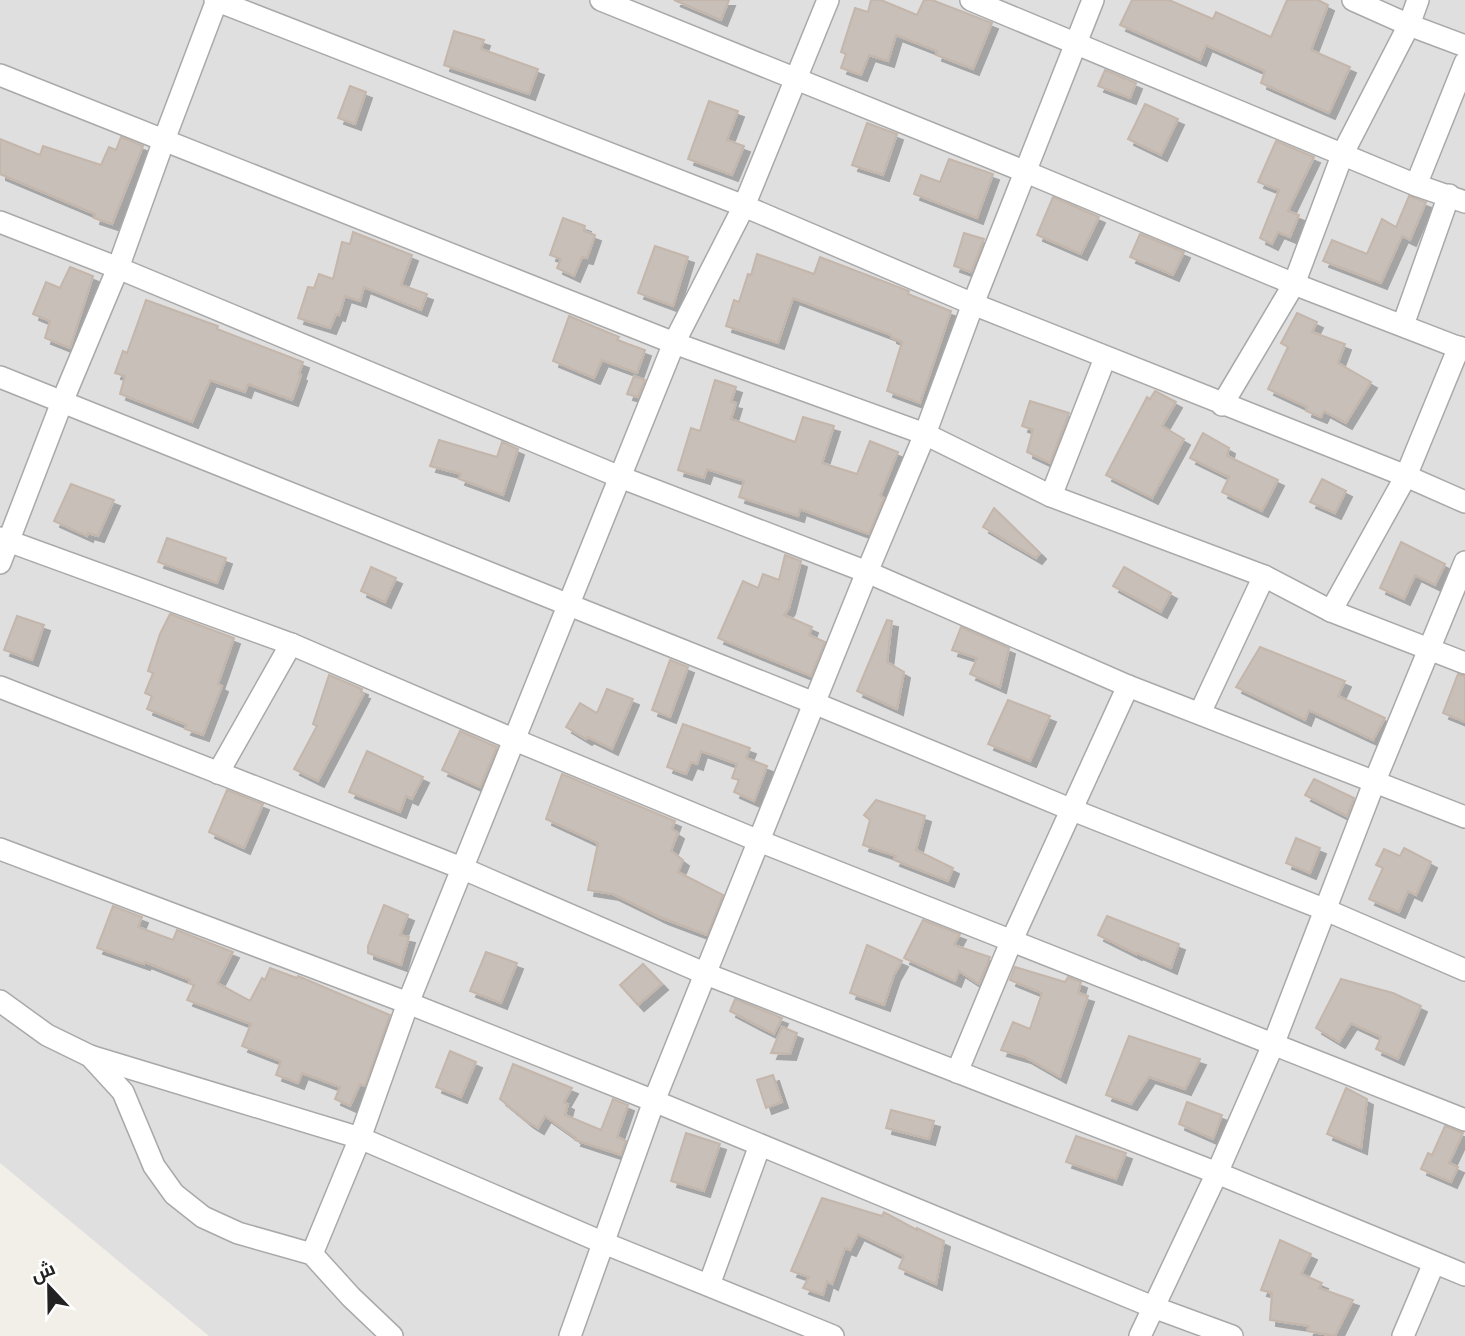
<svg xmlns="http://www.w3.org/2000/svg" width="1465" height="1336" font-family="Helvetica,Cairo,sans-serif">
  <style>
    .residential { fill: #e0dfdf }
    .building { fill: #c7bfb8; stroke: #c4b6ab; stroke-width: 2; filter: url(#shadow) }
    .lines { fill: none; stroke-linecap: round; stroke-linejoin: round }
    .street-casing { stroke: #a9a9a9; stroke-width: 24 }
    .street { stroke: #fff; stroke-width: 21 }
  </style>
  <defs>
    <filter id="shadow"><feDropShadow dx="6" dy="6" stdDeviation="0" flood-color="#0004"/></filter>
  </defs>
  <rect width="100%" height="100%" fill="#f2efe9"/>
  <polygon class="residential" points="0,0 1465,0 1465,1336 209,1336 0,1163"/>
  <g class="building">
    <polygon points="674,0 729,0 721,20"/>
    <polygon points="871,0 881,0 917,15 924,0 932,0 992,23 973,69 936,55 937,51 896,35 888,61 869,55 861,75 841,68 846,54 841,52 855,8 868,12"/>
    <polygon points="1132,0 1169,0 1213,19 1216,12 1271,37 1287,0 1318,0 1328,5 1311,50 1350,67 1329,113 1261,83 1265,71 1206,45 1200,60 1120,25"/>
    <polygon points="454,31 484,40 481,49 538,69 529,94 444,65"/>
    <polygon points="1105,70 1136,83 1130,98 1098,86"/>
    <polygon points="350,86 366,92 355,124 338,118"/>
    <polygon points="709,101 738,111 727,140 744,146 732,175 688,159"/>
    <polygon points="1145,104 1178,119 1161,155 1128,139"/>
    <polygon points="867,123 897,134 883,175 852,165"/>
    <polygon points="121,137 143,146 112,224 94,218 95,214 0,174 0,139 40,155 43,146 101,165 109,147 116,150"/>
    <polygon points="1276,141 1314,157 1288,211 1299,215 1290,237 1278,232 1272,244 1260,238 1279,190 1258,182"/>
    <polygon points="949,159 993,174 977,218 914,194 921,175 940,182"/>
    <polygon points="1409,196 1426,202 1410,240 1402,236 1381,283 1323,261 1332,240 1367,254 1382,219 1396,227"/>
    <polygon points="1053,197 1099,217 1081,254 1037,235"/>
    <polygon points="563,218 585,226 584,231 595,235 587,258 582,257 574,276 557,268 561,259 550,255"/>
    <polygon points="353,232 412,255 401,285 427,294 421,310 364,287 360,301 345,296 339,315 336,314 330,328 298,318 308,287 314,288 319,274 333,279 342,242 350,244"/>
    <polygon points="964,233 984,239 971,272 954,266"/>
    <polygon points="1140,234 1184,252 1173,275 1130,257"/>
    <polygon points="655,246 688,257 673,306 638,293"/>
    <polygon points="757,254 814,274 820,257 909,291 908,294 951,311 920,403 887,391 902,342 891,337 891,335 793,298 778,343 726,326 734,300 739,302 748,274 751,275"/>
    <polygon points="70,267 93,276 70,348 45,338 50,321 33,314 46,282 60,288"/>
    <polygon points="146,300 218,326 217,329 303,362 299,374 301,375 292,400 248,384 245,392 210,380 192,422 120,394 125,376 115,373 123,351 127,353"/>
    <polygon points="1297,313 1317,322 1312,332 1345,344 1338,363 1371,382 1346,423 1324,411 1321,417 1306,411 1307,407 1268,389 1288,347 1281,343"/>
    <polygon points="569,316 619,337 617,340 645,350 637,373 602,360 594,378 553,361"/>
    <polygon points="634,376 645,380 638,397 627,394"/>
    <polygon points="715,380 736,387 731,402 736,403 731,419 795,442 803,417 834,426 822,463 857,474 870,441 898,452 880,496 884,498 869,534 800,509 798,516 739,497 744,481 707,469 704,478 678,470 691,428 700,431"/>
    <polygon points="1155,391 1176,402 1162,426 1184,439 1152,498 1106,475 1147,397 1150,399"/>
    <polygon points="1030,401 1069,413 1050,463 1027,452 1033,430 1022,426"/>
    <polygon points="1203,433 1229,448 1227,456 1278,480 1262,511 1222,492 1229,477 1190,458"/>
    <polygon points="439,440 497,457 502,442 518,449 503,495 459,479 461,474 430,466"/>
    <polygon points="1322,479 1346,491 1335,513 1310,502"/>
    <polygon points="71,484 114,500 98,536 88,533 87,536 54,521"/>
    <polygon points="994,508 1040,553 1036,558 983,527"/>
    <polygon points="167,538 226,558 217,583 158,562"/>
    <polygon points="1401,542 1445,564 1435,585 1415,575 1404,599 1380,588"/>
    <polygon points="785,555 801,561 789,608 784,615 812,627 809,635 825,642 811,676 718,638 743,581 758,588 763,574 779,580"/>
    <polygon points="371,567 396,578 385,602 361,591"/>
    <polygon points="1124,567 1171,593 1161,612 1113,586"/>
    <polygon points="170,614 234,638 218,684 222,686 203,735 185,729 187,725 147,709 152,696 145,693 153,673 148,671 160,634"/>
    <polygon points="17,616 44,625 32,660 4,650"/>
    <polygon points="887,620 892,621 887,662 904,672 897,709 857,691"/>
    <polygon points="961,627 1009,648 1000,687 970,674 977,658 952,650"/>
    <polygon points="1260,647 1345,681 1338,696 1385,718 1373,740 1309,710 1305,720 1236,687"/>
    <polygon points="670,660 688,667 670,717 652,710"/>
    <polygon points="1458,674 1465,676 1465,722 1443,713"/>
    <polygon points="329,675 362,689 361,692 364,693 318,781 294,769 317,726 313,724"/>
    <polygon points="607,689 633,699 612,749 588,737 586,739 566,727 580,703 597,713"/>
    <polygon points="1008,700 1050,716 1030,761 988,744"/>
    <polygon points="683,724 750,748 746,758 767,766 754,801 734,792 739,780 732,778 737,764 701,751 697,764 691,762 686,774 667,767"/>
    <polygon points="460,731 497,747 480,787 442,770"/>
    <polygon points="367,751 423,777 412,799 406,796 400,812 349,792"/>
    <polygon points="562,774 675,821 672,829 678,833 671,851 683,860 678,872 723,895 707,935 662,918 613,894 588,890 598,843 546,819"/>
    <polygon points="1314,779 1354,798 1347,816 1305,795"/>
    <polygon points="227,790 263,804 244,848 209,832"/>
    <polygon points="876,800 925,816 916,850 953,868 948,881 894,860 896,856 863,845 870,820 864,815"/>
    <polygon points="1296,838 1320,848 1310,873 1286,863"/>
    <polygon points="1404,848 1431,862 1416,895 1408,891 1399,912 1369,899 1383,868 1376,865 1384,849 1400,856"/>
    <polygon points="384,905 408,915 400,935 409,937 401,965 368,953 368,946"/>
    <polygon points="113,906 142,917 138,927 173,940 177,930 233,952 217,983 250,1001 262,978 265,980 270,968 297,978 298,976 390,1015 365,1086 360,1084 350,1106 335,1099 340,1087 302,1073 298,1083 276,1075 281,1061 242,1046 251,1024 187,1000 194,985 189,983 190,980 145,962 144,964 97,948"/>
    <polygon points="1107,916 1179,944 1171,968 1137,953 1136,954 1098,935"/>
    <polygon points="923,920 960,934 954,945 990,957 979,984 959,971 955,981 904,958"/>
    <polygon points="867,945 902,961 894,975 884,1005 850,993"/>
    <polygon points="486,952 517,963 501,1003 470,991"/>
    <polygon points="643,964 662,984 638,1005 620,985"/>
    <polygon points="1015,967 1065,982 1068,977 1081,982 1078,993 1088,996 1060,1077 1025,1057 1001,1050 1013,1022 1030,1029 1042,993 1010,980"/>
    <polygon points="1341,979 1393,993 1421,1006 1398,1059 1376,1049 1381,1037 1351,1023 1339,1042 1316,1028"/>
    <polygon points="735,999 782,1018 774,1034 730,1011"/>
    <polygon points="782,1027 797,1033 790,1054 771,1053"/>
    <polygon points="1129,1036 1200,1059 1185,1089 1149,1077 1131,1104 1106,1095"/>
    <polygon points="450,1051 476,1062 461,1097 436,1087"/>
    <polygon points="513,1064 572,1088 564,1102 568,1104 565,1115 601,1130 613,1099 628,1105 617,1137 626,1141 621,1155 575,1140 576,1138 545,1116 538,1128 528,1122 500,1099"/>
    <polygon points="773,1075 782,1102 766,1108 757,1080"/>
    <polygon points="1346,1088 1367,1099 1361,1148 1327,1134"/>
    <polygon points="1187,1102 1222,1115 1213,1139 1179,1124"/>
    <polygon points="891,1110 934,1121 929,1139 886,1128"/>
    <polygon points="1445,1126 1463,1133 1449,1163 1458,1167 1451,1182 1421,1169 1428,1153 1432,1155"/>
    <polygon points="686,1133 720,1144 704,1191 671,1181"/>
    <polygon points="1076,1136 1126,1153 1116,1179 1066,1162"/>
    <polygon points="822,1198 882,1216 884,1212 917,1230 917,1228 944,1241 936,1284 899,1268 904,1256 858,1234 850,1250 845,1248 832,1284 827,1281 823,1295 803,1288 809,1277 791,1271"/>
    <polygon points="1280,1240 1311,1254 1301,1274 1322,1283 1319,1288 1353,1300 1335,1336 1307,1331 1309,1326 1270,1320 1272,1293 1261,1290"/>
  </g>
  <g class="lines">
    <g class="street-casing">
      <g id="street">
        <polyline points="215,0 744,206 973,304 1406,476 1465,502"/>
        <polyline points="601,0 1026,172 1294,284 1465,350"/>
        <polyline points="971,0 1416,185 1465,202"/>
        <polyline points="1353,0 1409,25 1465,46"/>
        <polyline points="0,75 674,343 925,434 1051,496 1264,576 1331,611 1465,663"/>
        <polyline points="1416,185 1465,63"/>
        <polyline points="0,222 118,268 620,477 867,572 1128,686 1465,817"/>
        <polyline points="1403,325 1449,195"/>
        <polyline points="0,377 814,703 1070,809 1326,910 1465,970"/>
        <polyline points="1222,405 1294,284 1343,153 1409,25 1418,0"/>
        <polyline points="1051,496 1105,358"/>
        <polyline points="0,538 291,644 515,740 759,841 1465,1120"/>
        <polyline points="0,563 62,402 118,268 164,140 217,0"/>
        <polyline points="1331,611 1406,476 1459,347"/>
        <polyline points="0,687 464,869 706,974 1217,1173 1465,1275"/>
        <polyline points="1200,713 1264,576"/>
        <polyline points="218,773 291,644"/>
        <polyline points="0,849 408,1003 654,1101 1153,1307 1232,1336"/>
        <polyline points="0,1001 47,1035 90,1056 123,1092 154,1166 174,1194 203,1217 238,1233 312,1254 351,1297 392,1336"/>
        <polyline points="90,1056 360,1138 604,1243 833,1336"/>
        <polyline points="957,1072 1011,942 1128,686"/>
        <polyline points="312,1254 360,1138 408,1003 674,343 744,206 828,0"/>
        <polyline points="709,1285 760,1145"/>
        <polyline points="570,1336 654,1101 867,572 925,434 973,304 1093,0"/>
        <polyline points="1140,1336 1217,1173 1273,1045 1374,783 1465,562"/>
        <polyline points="1403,1336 1434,1263"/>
      </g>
    </g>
    <use href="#street" class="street"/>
  </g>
  <g transform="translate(49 1287) rotate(338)" stroke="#ffffff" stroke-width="5" paint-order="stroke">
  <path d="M0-5L12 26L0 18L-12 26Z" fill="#222222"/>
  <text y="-10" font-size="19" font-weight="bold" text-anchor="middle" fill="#222222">ش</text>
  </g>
</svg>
